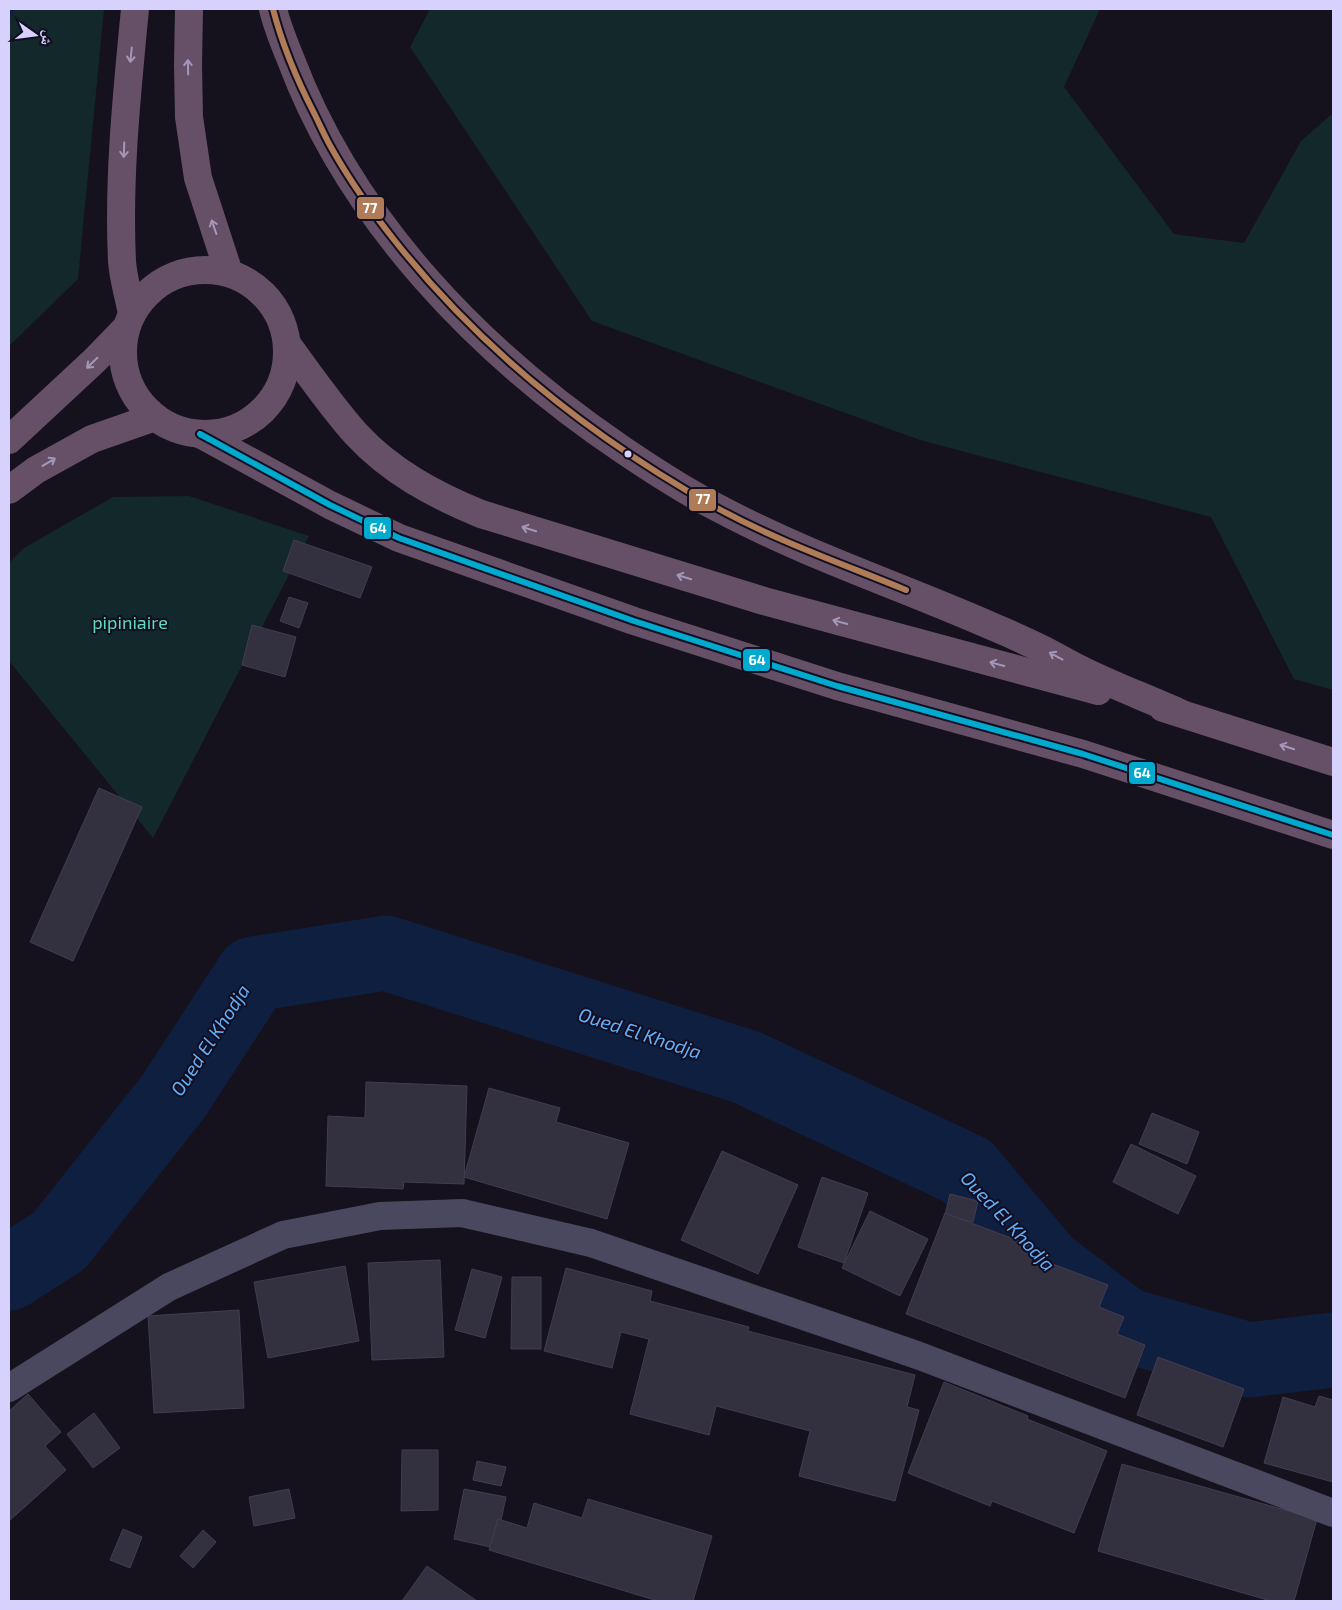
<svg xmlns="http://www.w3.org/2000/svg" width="1342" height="1610" font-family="'Exo 2','Noto Naskh Arabic',sans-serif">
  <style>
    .green { fill: #12282a }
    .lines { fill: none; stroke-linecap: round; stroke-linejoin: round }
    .stream { stroke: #0e1f40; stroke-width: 12 }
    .river { stroke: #0e1f40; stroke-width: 75 }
    .building { fill: #333040; stroke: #423d51 }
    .street { stroke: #4a485e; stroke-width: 28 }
    .highway { stroke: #665067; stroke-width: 28 }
    .bus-1-casing { stroke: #120e22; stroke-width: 10 }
    .bus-2-casing { stroke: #120e22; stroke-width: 10 }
    .bus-1 { stroke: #b07c57; stroke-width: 6 }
    .bus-2 { stroke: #00a9ce; stroke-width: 6 }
    .oneway { stroke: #a497ba }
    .bus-dot { fill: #d7d1fe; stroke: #120e22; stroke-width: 2 }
    .labels { text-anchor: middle; stroke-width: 4; stroke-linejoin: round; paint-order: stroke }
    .park-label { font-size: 18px; fill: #5fdbbf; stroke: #120e22 }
    .water-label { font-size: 19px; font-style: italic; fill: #62b0fa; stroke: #120e22 }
    .line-badge { stroke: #120e22; stroke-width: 2 }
    .badge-label { font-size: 14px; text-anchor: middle; font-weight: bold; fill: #fff }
  </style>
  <rect width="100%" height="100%" fill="#15121d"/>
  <g class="green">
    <polygon points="9,9 104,9 78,279 9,346"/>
    <polygon points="430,9 1100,9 1064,87 1174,234 1244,243 1301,141 1333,113 1333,690 1294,679 1211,517 920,440 592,321 410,47"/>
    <polygon points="189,496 309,536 153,838 9,661 9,563 24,548 113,497"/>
  </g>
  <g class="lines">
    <polyline class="stream" points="9,10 9,9"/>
    <polyline class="river" points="9,1273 59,1241 173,1097 253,974 386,953 746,1067 967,1171 1046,1265 1125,1325 1249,1360 1333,1350"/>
  </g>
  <g class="building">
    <polygon points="294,540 372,567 360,598 283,571"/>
    <polygon points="289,597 308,603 299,628 280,621"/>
    <polygon points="252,625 296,637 285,677 242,665"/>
    <polygon points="99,788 142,807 73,961 30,942"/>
    <polygon points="366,1082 467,1086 464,1184 404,1182 403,1189 326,1186 328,1116 365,1118"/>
    <polygon points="489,1088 560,1108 556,1122 629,1143 607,1219 464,1177"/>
    <polygon points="1152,1113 1199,1132 1187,1164 1139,1144"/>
    <polygon points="1131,1144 1196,1176 1178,1214 1113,1182"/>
    <polygon points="722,1151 798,1185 758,1274 681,1240"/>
    <polygon points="822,1177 868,1193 844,1263 798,1247"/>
    <polygon points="950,1194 978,1201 973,1222 945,1215"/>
    <polygon points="870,1211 928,1239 900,1296 842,1268"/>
    <polygon points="945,1213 1032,1246 1029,1255 1108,1285 1099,1307 1124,1317 1117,1334 1145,1345 1125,1398 906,1314"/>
    <polygon points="440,1260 444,1357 372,1360 368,1263"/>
    <polygon points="345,1266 359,1341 268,1358 254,1282"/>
    <polygon points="566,1268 652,1291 650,1301 749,1327 748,1331 915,1375 907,1407 919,1410 895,1501 799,1476 810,1431 716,1406 709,1435 630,1414 649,1339 621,1332 612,1368 544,1351"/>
    <polygon points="472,1269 502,1277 485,1338 455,1330"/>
    <polygon points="512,1277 541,1277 541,1349 511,1349"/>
    <polygon points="239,1310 244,1408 154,1413 148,1316"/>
    <polygon points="1158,1357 1244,1389 1223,1447 1137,1415"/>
    <polygon points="944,1382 1028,1416 1027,1419 1107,1451 1074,1533 992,1501 990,1506 908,1473"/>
    <polygon points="28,1394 61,1432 45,1446 66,1470 9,1521 9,1411"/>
    <polygon points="1319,1396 1333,1400 1333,1482 1264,1463 1283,1397 1315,1407"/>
    <polygon points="94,1413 120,1448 93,1468 67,1434"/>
    <polygon points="402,1450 438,1450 438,1510 401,1511"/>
    <polygon points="477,1461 506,1467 501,1486 473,1480"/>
    <polygon points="1122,1464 1317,1519 1294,1601 1271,1601 1098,1551"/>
    <polygon points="289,1489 295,1518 254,1526 249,1497"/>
    <polygon points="464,1489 506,1497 495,1548 454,1539"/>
    <polygon points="588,1499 712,1536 693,1601 658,1601 489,1550 498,1519 527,1528 534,1503 582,1518"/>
    <polygon points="123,1529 142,1537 130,1568 110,1560"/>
    <polygon points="203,1530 216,1542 193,1568 180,1556"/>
    <polygon points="427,1566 477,1601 402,1601"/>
  </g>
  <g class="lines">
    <polyline class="street" points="9,1388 169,1287 283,1235 380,1216 462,1213 591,1243 917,1355 1333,1513"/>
    <g class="highway">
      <polyline points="189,9 188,65 189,117 198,178 229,273"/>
      <path d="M 273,9 C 277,26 284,43 291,60 C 352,222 481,354 623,450 C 654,471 686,492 720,509 C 806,555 900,586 989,625 C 1008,633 1026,641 1044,650 C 1058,657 1072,666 1086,672 C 1117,687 1149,699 1180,713"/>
      <circle cx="205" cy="352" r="82"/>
      <path d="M 132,314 C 129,297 123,278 122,261 C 118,177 127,92 135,9"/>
      <path d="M 287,344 C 309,374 331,406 356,434 C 391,472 435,495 481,514 L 764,601 L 1098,691"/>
      <polyline points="200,434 330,505 399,538 634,621 837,686 1083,754 1333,835"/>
      <polyline points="9,440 95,360 126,328"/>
      <polyline points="9,490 36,470 92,439 155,417"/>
      <polyline points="1163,708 1333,762"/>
    </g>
    <g class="bus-1-casing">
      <path id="bus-1" d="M 273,9 C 282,44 297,80 314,113 C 320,125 325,137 332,149 C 350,181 372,212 395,241 C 483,352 594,439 717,508 C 777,541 843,564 906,590"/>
    </g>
    <g class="bus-2-casing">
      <polyline id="bus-2" points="200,434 330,505 399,538 634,621 837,686 1083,754 1333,835"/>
    </g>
    <use href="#bus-1" class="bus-1"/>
    <use href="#bus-2" class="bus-2"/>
  </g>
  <defs><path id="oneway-shaft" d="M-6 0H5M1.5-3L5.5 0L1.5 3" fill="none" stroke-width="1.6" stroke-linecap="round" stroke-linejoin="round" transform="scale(1.25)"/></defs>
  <g class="oneway">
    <use href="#oneway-shaft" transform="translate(131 55) rotate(96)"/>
    <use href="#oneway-shaft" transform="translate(188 67) rotate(-91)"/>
    <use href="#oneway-shaft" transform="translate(124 150) rotate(92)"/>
    <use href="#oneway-shaft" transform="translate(214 227) rotate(-109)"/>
    <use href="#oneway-shaft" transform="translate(92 363) rotate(136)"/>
    <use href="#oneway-shaft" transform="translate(49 462) rotate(-31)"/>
    <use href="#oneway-shaft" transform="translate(529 529) rotate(-163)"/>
    <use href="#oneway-shaft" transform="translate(684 577) rotate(-163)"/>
    <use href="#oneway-shaft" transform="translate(840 622) rotate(-165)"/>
    <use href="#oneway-shaft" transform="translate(1056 656) rotate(-152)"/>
    <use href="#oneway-shaft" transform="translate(997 664) rotate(-165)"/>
    <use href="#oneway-shaft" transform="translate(1287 747) rotate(-162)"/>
  </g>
  <circle class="bus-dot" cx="628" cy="454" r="4.5"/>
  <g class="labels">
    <g class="park-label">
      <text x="130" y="629">pipiniaire</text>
    </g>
    <g class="water-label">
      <text transform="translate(640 1033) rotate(18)" y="7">Oued El Khodja</text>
      <text transform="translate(210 1040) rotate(-57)" y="7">Oued El Khodja</text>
      <text transform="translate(1008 1221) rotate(47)" y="7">Oued El Khodja</text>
    </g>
  </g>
  <g class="line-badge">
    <rect x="356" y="196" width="29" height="24" rx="5" fill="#b07c57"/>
    <rect x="688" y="488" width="29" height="24" rx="5" fill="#b07c57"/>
    <rect x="363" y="516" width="29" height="24" rx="5" fill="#00a9ce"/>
    <rect x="742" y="648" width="29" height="24" rx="5" fill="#00a9ce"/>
    <rect x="1128" y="761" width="28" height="24" rx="5" fill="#00a9ce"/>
  </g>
  <g class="badge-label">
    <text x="370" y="213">77</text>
    <text x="703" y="504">77</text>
    <text x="378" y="533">64</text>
    <text x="757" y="665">64</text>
    <text x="1142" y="778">64</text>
  </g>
  <rect width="1342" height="1610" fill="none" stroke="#d7d1fe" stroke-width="20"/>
  <g transform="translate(35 35) rotate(104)" stroke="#120e22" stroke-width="4" paint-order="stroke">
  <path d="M0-4L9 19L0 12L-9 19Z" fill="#d7d1fe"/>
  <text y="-8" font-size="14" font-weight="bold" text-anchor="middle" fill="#d7d1fe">ش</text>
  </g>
</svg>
